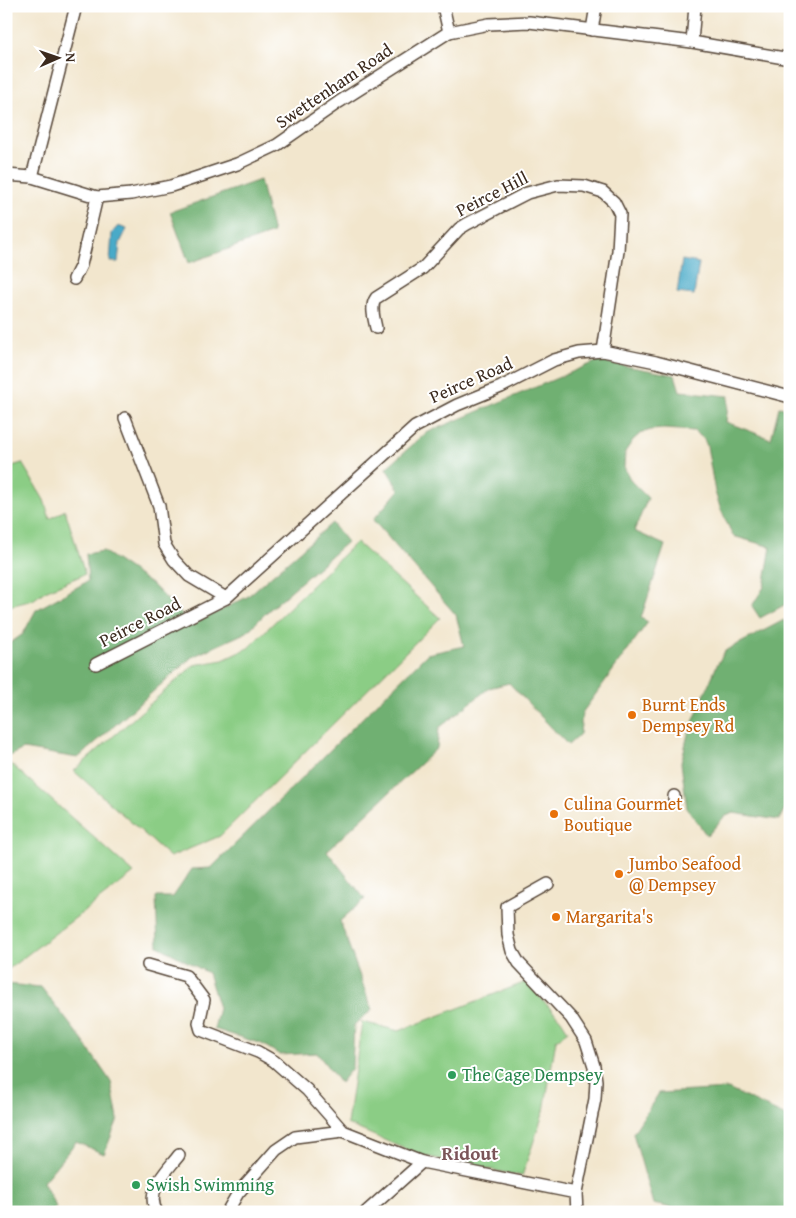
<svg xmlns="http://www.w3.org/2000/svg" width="796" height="1218" font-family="'Gentium Book Plus',serif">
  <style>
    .green { fill: #8bcd85; stroke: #637c52 }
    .forest { fill: #70b072; stroke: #566d48 }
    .water { fill: #49aac8; stroke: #426a73 }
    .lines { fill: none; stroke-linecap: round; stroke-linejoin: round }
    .minor-casing { stroke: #564638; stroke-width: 14 }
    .minor { stroke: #fff; stroke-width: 11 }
    .food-dot { fill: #e8710a; stroke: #fff; stroke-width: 2 }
    .leisure-dot { fill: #2e9e5b; stroke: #fff; stroke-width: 2 }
    .labels { text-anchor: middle; stroke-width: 4; stroke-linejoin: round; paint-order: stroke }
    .street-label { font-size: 18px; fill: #3b2a1e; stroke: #fff }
    .food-label { font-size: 18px; fill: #c56008; stroke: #fff; text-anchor: start }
    .leisure-label { font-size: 18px; fill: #27864d; stroke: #fff; text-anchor: start }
    .neighbourhood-label { font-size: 19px; font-weight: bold; fill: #7b5559; stroke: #fff }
  </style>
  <rect width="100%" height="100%" fill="#fff"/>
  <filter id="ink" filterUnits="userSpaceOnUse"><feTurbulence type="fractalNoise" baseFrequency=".02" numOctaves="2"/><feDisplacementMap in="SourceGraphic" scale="10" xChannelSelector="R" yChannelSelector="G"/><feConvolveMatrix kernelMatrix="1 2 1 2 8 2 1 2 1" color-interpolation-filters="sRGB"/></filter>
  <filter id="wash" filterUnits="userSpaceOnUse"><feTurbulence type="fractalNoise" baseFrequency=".0096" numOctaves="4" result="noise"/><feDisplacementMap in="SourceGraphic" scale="20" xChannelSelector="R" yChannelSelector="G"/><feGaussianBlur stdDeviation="1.12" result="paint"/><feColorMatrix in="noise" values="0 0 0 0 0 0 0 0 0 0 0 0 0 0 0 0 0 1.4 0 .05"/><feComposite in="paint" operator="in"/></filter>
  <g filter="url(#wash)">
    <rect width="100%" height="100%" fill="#f2e6cd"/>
    <g class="green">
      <polygon points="22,463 44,500 50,519 65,510 85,574 45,591 33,600 6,607 6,468"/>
      <polygon points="356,542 440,618 220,836 170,857 74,771 194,665 223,660 248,648"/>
      <polygon points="11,764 134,873 6,971 6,766"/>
      <polygon points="526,982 561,1020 568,1031 556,1040 544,1111 522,1176 419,1155 347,1124 362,1022 399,1031"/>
    </g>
    <g class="forest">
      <polygon points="260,180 273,233 189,263 170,212"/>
      <polygon points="598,361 675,375 680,391 729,396 726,422 771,439 779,407 790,409 790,602 760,618 752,606 764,587 771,547 733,536 721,510 715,492 707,446 704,439 694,431 664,429 651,430 641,433 633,440 625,452 624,467 631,481 648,498 634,531 665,545 641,618 648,622 582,713 580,734 568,745 509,683 489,688 439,728 437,748 327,851 365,899 340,921 372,1010 354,1025 352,1068 340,1083 317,1053 280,1055 262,1044 214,1029 219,1008 208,973 158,946 156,897 173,897 192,869 211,868 427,654 464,646 456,615 373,520 399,490 386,468 426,433"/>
      <polygon points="332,523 347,542 269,610 247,632 192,657 78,758 23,749 6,758 6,646 23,634 36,610 88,581 86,554 103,551 154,586 192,625 247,597"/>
      <polygon points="784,620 790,629 790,798 779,820 733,813 724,817 707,836 687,808 681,763 688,734 717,665 725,651"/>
      <polygon points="6,984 41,987 83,1041 111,1082 118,1119 104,1154 76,1142 43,1182 56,1207 52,1212 6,1212"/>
      <polygon points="728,1089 790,1118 790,1212 690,1212 653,1204 633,1133 659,1093"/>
    </g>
    <g class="water">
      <polygon points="118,226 127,229 120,243 118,262 110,262 112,233"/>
      <polygon points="682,260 699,263 694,295 677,293"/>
    </g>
  </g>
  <g filter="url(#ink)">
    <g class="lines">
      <g class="minor-casing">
        <g id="minor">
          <polyline points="443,6 449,32"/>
          <polyline points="592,30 596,6"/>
          <polyline points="692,42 695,6"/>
          <polyline points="6,175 32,177 97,197 131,194 171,186 237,164 277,145 339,102 449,32 489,24 529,22 692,42 790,59"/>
          <polyline points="32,177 76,6"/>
          <polyline points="74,279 81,265 97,197"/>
          <path d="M 376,328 C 374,318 370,306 376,298 L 423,268 L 459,229 L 467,224 L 527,193 L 558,185 L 584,186 L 603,192 L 614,202 L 620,214 L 618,251 L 603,351"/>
          <polyline points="125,418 159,506 164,544 174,560 189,576 226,598"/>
          <polyline points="96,664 226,598 415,427 457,405 501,387 554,360 579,353 603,351 656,362 790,397"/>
          <polyline points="674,796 674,799"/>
          <polyline points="548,884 507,907 508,935 512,951 519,963 571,1018 586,1041 594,1066 596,1081 595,1099 576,1193 577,1212"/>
          <polyline points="148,965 186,976 204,1000 199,1023 201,1030 258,1052 274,1061 307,1090 343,1131 422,1162 576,1193"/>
          <path d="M 157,1212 C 144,1191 167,1171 179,1155"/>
          <polyline points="227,1212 238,1193 276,1150 295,1137 343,1131"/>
          <polyline points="366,1212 422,1162"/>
        </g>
      </g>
      <use href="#minor" class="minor"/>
    </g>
  </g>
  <g class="food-dot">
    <circle cx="632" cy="715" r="5"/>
    <circle cx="554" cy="814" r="5"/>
    <circle cx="619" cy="874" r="5"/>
    <circle cx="556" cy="917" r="5"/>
  </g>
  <g class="leisure-dot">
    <circle cx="452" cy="1075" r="5"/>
    <circle cx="136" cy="1185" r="5"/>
  </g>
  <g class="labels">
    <g class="street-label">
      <text transform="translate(334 86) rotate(-34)" y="6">Swettenham Road</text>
      <text transform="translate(492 194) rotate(-27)" y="6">Peirce Hill</text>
      <text transform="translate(471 380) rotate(-24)" y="6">Peirce Road</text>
      <text transform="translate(140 622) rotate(-27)" y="6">Peirce Road</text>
    </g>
    <g class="food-label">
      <text x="642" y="711">Burnt Ends<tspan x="642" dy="21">Dempsey Rd</tspan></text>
      <text x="564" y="810">Culina Gourmet<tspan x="564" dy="21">Boutique</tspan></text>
      <text x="629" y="870">Jumbo Seafood<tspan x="629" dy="21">@ Dempsey</tspan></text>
      <text x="566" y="923">Margarita's</text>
    </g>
    <g class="leisure-label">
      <text x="462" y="1081">The Cage Dempsey</text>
      <text x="146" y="1191">Swish Swimming</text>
    </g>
    <g class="neighbourhood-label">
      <text x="470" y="1160">Ridout</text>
    </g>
  </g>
  <rect width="796" height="1218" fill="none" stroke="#fff" stroke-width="25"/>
  <g transform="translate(58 58) rotate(88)" stroke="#ffffff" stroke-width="4" paint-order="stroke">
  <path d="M0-4L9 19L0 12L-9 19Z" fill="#3b2a1e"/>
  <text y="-8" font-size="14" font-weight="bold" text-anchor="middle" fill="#3b2a1e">N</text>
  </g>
</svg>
